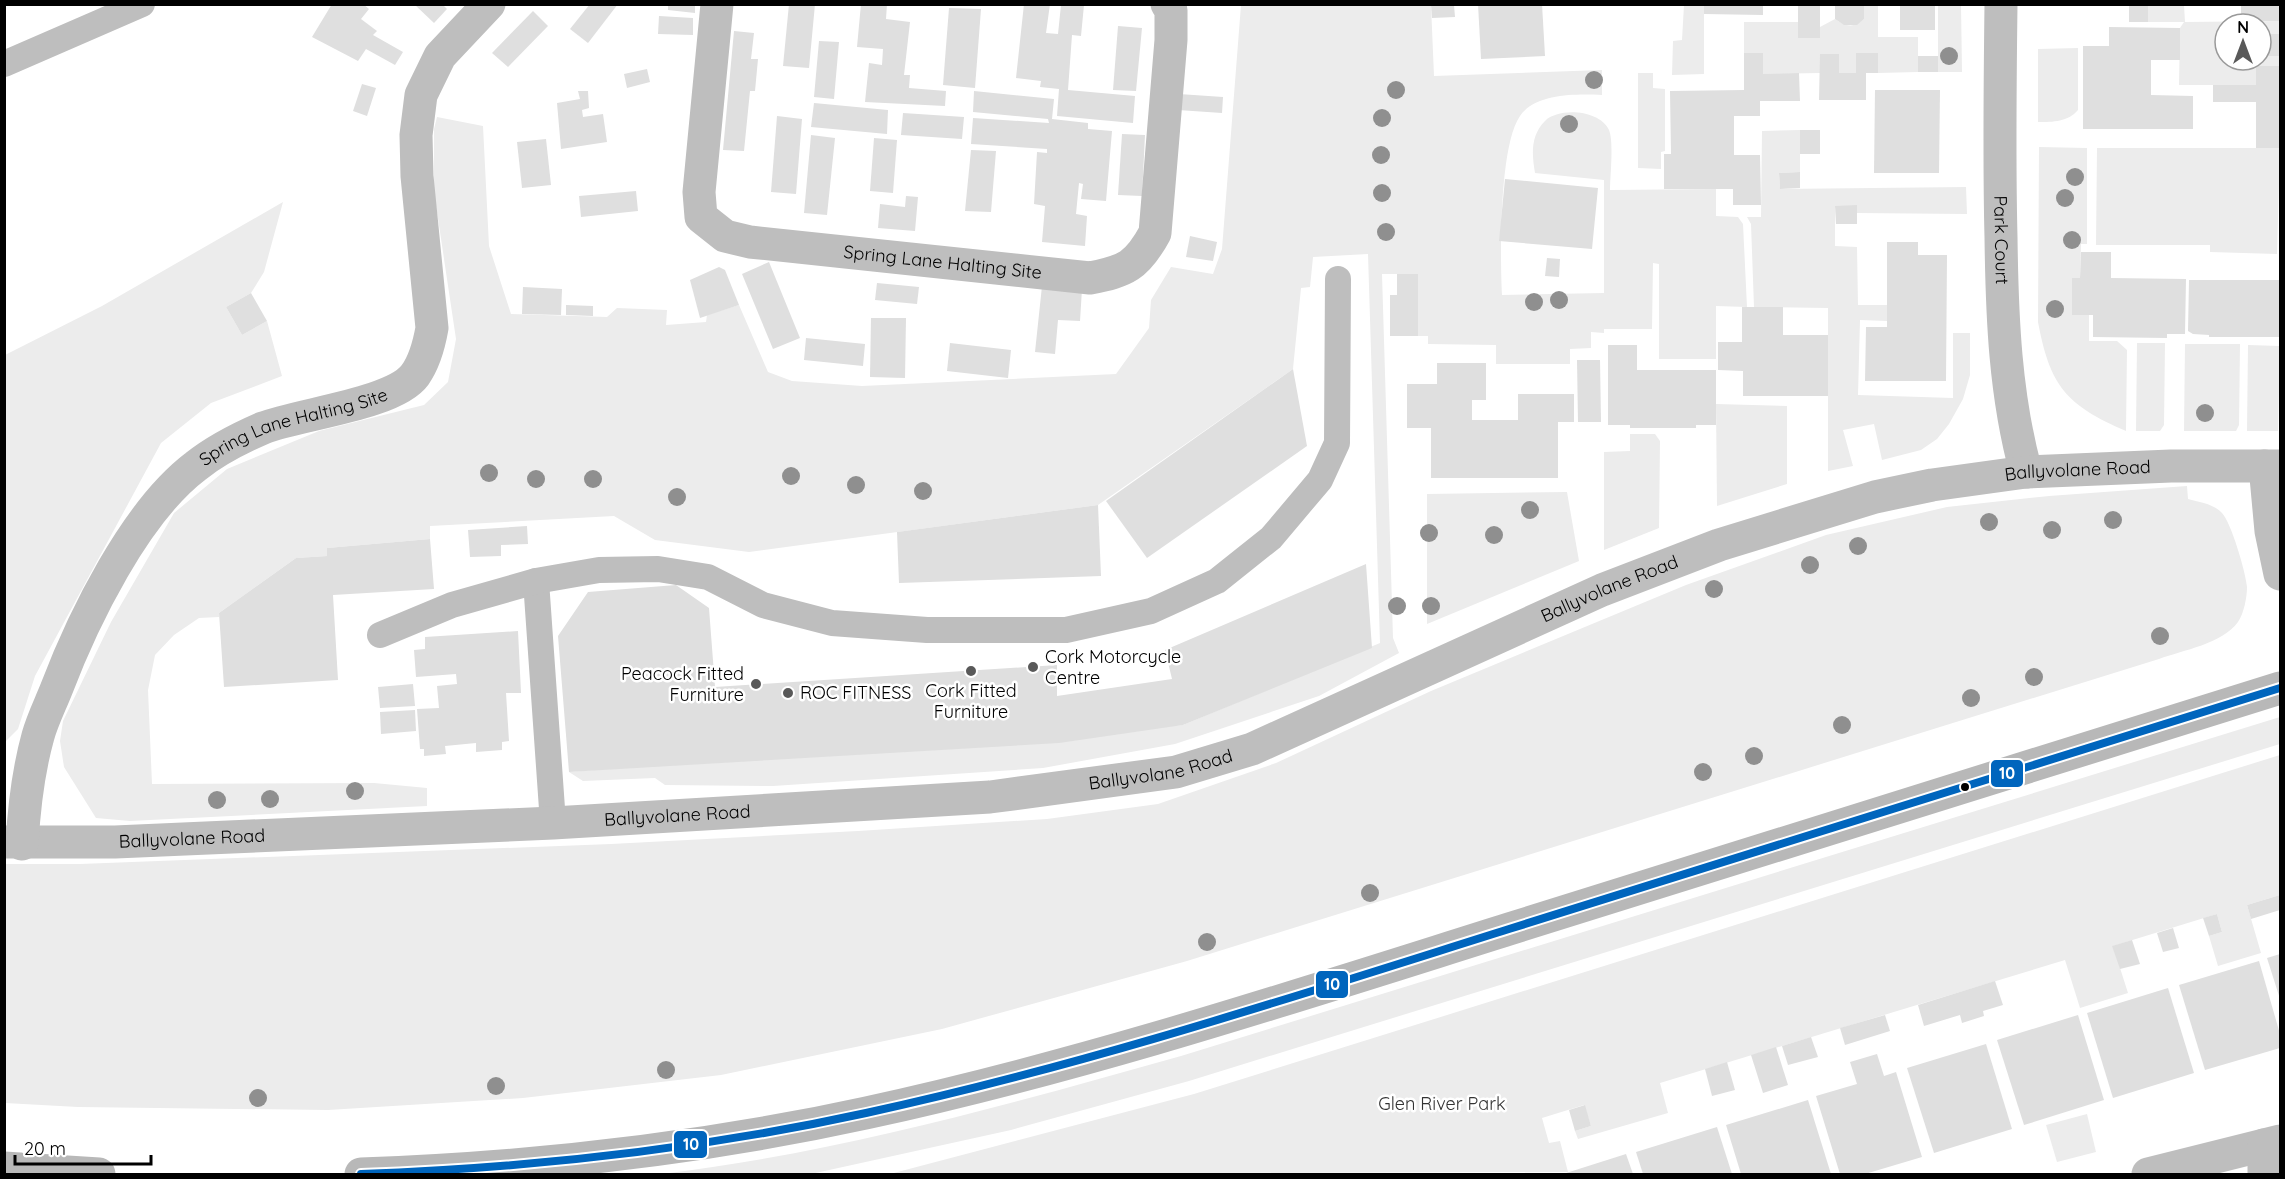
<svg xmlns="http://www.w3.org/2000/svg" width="2285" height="1179" font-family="Quicksand,sans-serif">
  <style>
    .green { fill: #ececec; fill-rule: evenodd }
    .building { fill: #dfdfdf }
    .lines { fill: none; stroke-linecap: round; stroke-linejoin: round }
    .lane { stroke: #bebebe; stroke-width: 26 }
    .street { stroke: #bebebe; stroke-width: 33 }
    .secondary { stroke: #b8b8b8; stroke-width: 33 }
    .bus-1-casing { stroke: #fff; stroke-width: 12 }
    .bus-1 { stroke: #0065bd; stroke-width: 8 }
    .tree { fill: #8f8f8f }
    .poi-dot { fill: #595959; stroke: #fff; stroke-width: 2 }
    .bus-dot { fill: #000; stroke: #fff; stroke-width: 2 }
    .labels { text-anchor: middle; stroke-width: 5; stroke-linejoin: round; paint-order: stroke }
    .street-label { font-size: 18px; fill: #000; stroke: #fff }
    .poi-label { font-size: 18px; fill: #000; stroke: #fff; text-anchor: start }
    .park-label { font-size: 18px; fill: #333; stroke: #fff }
    .line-badge { stroke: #fff; stroke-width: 2 }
    .badge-label { font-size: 16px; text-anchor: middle; font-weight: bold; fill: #fff }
  </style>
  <rect width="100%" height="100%" fill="#fff"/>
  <g class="green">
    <path d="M 2148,4 L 2184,5 L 2185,22 L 2280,21 L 2280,85 L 2279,66 L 2256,66 L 2256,85 L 2179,85 L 2180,28 L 2184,22 L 2148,22 ZM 2225,24 L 2261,24 L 2261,60 L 2225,60 Z"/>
    <path d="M 1241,5 L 1431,5 L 1434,76 L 1602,70 L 1602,95 C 1577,94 1536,93 1520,116 C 1499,146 1500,257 1502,295 L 1604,293 L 1604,180 L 1535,173 C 1532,155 1530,136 1545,121 C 1559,107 1600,110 1609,130 C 1614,142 1610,176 1610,190 L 1716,189 L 1716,216 L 1738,217 L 1743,224 L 1747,307 L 1716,306 L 1716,359 L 1659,359 L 1659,264 L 1653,263 L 1652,329 L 1604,329 L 1604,333 L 1591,332 L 1591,348 L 1570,349 L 1570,364 L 1496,364 L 1496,345 L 1428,344 L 1428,336 L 1418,336 L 1418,274 L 1382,274 L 1393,638 L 1399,653 L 1319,696 L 1175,744 L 1043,768 L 773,786 L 665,785 L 655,778 L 583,781 L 569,772 L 1183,725 L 1380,643 L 1368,254 L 1313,257 L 1310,287 L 1301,288 L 1293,369 L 1098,505 L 749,552 L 655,540 L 614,516 L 430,526 L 430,539 L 327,548 L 327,556 L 296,558 L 219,613 L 219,617 L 199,618 L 174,635 L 155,655 L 148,690 L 152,784 L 374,783 L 427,788 L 427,806 L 130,821 L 96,818 L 64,767 L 60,741 L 63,721 L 111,622 L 174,513 L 227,469 L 319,431 L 424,405 L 448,382 L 456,339 L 434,192 L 434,129 L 437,117 L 483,126 L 489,246 L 511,314 L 607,317 L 617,308 L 667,310 L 666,325 L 706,322 L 707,315 L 739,305 L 768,372 L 792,381 L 862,386 L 1116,374 L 1149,328 L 1151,300 L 1171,267 L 1213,274 L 1222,249 Z"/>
    <polygon points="1684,5 1704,5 1704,74 1672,75 1673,41 1682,40"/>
    <path d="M 1864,5 L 1878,5 L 1878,37 L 1918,37 L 1918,72 L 1878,73 L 1878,54 L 1856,73 L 1839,73 L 1820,54 L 1820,73 L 1763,74 L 1763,53 L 1744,53 L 1744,22 L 1798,22 L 1798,38 L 1819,38 L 1820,27 L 1835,19 C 1846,27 1854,28 1864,19 Z"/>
    <polygon points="1938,5 1961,5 1962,72 1938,72"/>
    <path d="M 2078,48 L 2078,110 C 2068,122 2053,122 2038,122 L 2038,49 Z"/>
    <polygon points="1638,73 1653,73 1653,88 1665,89 1665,151 1661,152 1661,169 1638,168"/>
    <polygon points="1800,130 1800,172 1779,173 1780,189 1966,187 1967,214 1857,213 1835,206 1835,246 1857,247 1858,305 1887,305 1887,321 1860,320 1858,395 1953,398 1953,333 1970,333 1970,375 1963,399 1949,424 1937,439 1921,450 1882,460 1874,424 1843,430 1853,466 1828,471 1828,308 1754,307 1751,224 1747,217 1761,217 1762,131"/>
    <path d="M 2039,147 L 2087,148 L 2087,244 L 2081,244 L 2080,278 L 2072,278 L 2072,315 L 2089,315 L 2089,341 L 2117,341 L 2127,350 L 2126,431 C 2066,405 2050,386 2038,322 Z"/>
    <polygon points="2097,148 2280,148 2277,254 2210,252 2210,245 2096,245"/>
    <polygon points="283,202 264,272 251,293 226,307 242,335 267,321 282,376 211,403 161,443 35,676 18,729 5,742 5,355 102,306"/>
    <polygon points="2137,343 2165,343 2164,425 2160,431 2136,431"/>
    <polygon points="2185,344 2240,344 2239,425 2236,431 2184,431"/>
    <polygon points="2248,345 2280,346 2278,431 2247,431"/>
    <polygon points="1716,404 1787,406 1787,484 1717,506"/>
    <polygon points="1630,434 1655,434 1660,441 1659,528 1604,550 1604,452 1630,451"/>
    <path d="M 2187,486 L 2188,499 C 2199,502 2214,504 2222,513 C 2231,522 2246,573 2247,587 C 2247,597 2244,613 2238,622 C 2222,644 2183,650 2159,659 L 1187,961 L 942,1029 L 721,1075 L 523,1098 L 328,1110 L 78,1107 L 5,1103 L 5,864 L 80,864 L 611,844 L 858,831 L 1047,819 L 1158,804 L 1276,763 L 1431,691 L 1686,585 L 1826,535 L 1947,507 L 2049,496 Z"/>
    <polygon points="1567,492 1579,561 1427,624 1427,494"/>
    <path d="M 2280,717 L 2280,744 L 1189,1081 L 1011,1130 L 811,1174 L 661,1174 C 838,1153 1010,1104 1181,1056 Z"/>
    <polygon points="2280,755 2280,895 2247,905 2261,953 2218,966 2209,936 2222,932 2217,914 2113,946 2128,993 2080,1008 2065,960 1660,1083 1668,1113 1578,1139 1575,1131 1591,1126 1584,1105 1542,1118 1549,1143 1560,1141 1568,1172 890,1174 1194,1094"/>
    <polygon points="2087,1114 2096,1152 2057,1162 2046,1125"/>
  </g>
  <g class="building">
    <polygon points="332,4 363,4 369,9 361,19 377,31 373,35 403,52 395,65 366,49 358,61 312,37"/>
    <polygon points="414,4 442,4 447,9 434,23"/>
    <polygon points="590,4 618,4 588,43 570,29"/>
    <polygon points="668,4 695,4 695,13 668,10"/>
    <polygon points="789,4 815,4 809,68 783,66"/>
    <polygon points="861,4 887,4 886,19 910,22 904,75 910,75 909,88 946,91 945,106 865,102 869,63 882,65 883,49 857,47"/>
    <polygon points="1024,4 1050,4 1046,33 1058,34 1061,5 1084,5 1081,36 1072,35 1068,90 1135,96 1133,123 1057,116 1059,89 1040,87 1041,81 1016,78"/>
    <polygon points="1478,4 1542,4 1545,56 1481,59"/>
    <polygon points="1704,4 1763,4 1763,15 1704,14"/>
    <rect x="1798" y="4" width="22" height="34"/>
    <polygon points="1835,4 1864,4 1864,19 1857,25 1844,25 1835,19"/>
    <rect x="1900" y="4" width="35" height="26"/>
    <rect x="2129" y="4" width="19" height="18"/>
    <rect x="2241" y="4" width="39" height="17"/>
    <polygon points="1431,5 1454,5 1455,17 1432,18"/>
    <polygon points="949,8 981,9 975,88 943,85"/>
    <polygon points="533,11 548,26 508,67 492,53"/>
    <polygon points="659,16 693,18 693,35 658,34"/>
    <polygon points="1118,26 1142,28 1136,91 1113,90"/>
    <polygon points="2109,27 2180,28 2180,60 2151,60 2151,95 2193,96 2193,129 2083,129 2083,46 2109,46"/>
    <polygon points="734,31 754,33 751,59 758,59 755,91 750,91 744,151 723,150"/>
    <rect x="2261" y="34" width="19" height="22"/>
    <polygon points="819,41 839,42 834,99 814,97"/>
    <polygon points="1744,53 1763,53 1763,74 1799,73 1800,101 1760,101 1760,116 1734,116 1734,155 1760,155 1761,205 1733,205 1733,189 1664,189 1664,154 1671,154 1670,91 1744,90"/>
    <polygon points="1856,53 1878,53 1878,73 1866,73 1866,100 1819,100 1820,54 1839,54 1839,73 1856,73"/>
    <rect x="1918" y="56" width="20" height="16"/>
    <polygon points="2256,66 2279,66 2280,148 2256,148 2256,102 2213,102 2213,85 2256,85"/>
    <polygon points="647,69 650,82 627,88 624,74"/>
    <polygon points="362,84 376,88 367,116 353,111"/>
    <polygon points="1875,90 1940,90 1939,173 1874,173"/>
    <polygon points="578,91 588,91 589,108 582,110 583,117 603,114 607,142 561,149 557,103 580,99"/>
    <polygon points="974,91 1054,99 1052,119 1088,123 1088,129 1112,131 1106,201 1081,199 1083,184 1079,183 1076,214 1087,216 1085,246 1042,242 1045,206 1034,204 1037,152 1047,153 1047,149 971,144 973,118 1049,123 1048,119 973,112"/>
    <polygon points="1179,94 1223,97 1222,113 1178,110"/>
    <polygon points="814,103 888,110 887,134 811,127"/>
    <polygon points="903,113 964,117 962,139 901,135"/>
    <polygon points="777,116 802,119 796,194 771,192"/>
    <rect x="1800" y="130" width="20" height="24"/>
    <polygon points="1122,134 1145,135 1142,196 1118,195"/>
    <polygon points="811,135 835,138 827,215 804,213"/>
    <polygon points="874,138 897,140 893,193 870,191"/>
    <polygon points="546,139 551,185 522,188 517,142"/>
    <polygon points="971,150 996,151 991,212 965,211"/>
    <polygon points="1800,172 1800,188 1780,189 1779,173"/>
    <polygon points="1505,179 1598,188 1592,249 1499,241"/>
    <polygon points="636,191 638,211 581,217 579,196"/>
    <polygon points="906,196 918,197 915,231 878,228 880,204 905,207"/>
    <polygon points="1857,205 1857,224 1836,224 1835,206"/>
    <polygon points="1190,236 1217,242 1213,261 1186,257"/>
    <polygon points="1887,242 1918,242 1918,255 1947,255 1946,381 1865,381 1866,327 1887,327"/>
    <polygon points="2081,252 2111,252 2111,278 2186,279 2185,334 2167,334 2167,338 2093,337 2093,315 2072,315 2072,278 2080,278"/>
    <polygon points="1547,258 1560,259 1559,277 1545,276"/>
    <polygon points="769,262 800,338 773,349 742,274"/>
    <polygon points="719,267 725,270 739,305 700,318 690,280"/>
    <polygon points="1397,274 1418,274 1418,336 1390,336 1390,295 1397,295"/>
    <polygon points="2189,280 2280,280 2280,337 2209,337 2209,335 2193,334 2188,331"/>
    <polygon points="877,283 919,287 917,304 875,300"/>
    <polygon points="1042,286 1082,289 1080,321 1058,320 1055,354 1035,352"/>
    <polygon points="523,287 562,289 561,315 522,314"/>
    <polygon points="251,293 267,321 242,335 226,307"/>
    <polygon points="566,305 593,306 593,316 566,315"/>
    <polygon points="1742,307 1783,307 1783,335 1828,335 1828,396 1743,396 1743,371 1718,370 1718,342 1742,342"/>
    <polygon points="871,318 906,318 905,378 870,377"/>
    <polygon points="806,338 865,344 863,366 804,360"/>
    <polygon points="950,343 1011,350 1008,378 947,371"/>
    <polygon points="1608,345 1637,345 1637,370 1716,370 1716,425 1696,425 1696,428 1630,428 1630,425 1608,425"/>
    <polygon points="1577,360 1600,360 1601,422 1578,422"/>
    <polygon points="1437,363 1486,363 1486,400 1472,400 1472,420 1518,420 1518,394 1574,394 1574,422 1558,422 1558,478 1431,478 1431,428 1407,428 1407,384 1437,384"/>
    <polygon points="1293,369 1307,446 1147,558 1106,501"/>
    <polygon points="1098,505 1101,576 899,583 897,532"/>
    <polygon points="527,526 528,544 501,545 501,556 470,557 468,530"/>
    <polygon points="430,539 434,589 333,595 338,680 224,687 219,613 296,558 327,556 327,548"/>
    <polygon points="1366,564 1372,648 1183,725 1059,743 569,772 558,636 588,592 676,585 709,608 715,687 1057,665 1057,696 1172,679 1165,650"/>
    <polygon points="518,631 521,693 506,693 509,741 502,742 502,750 476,752 476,743 445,746 446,754 424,756 424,749 420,749 417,709 439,708 437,686 457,684 456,674 416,677 414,650 425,649 425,637"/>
    <polygon points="413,684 415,706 380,708 378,687"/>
    <polygon points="415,710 416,731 381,734 380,712"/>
    <polygon points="2280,895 2280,910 2251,919 2247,905"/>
    <polygon points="2217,914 2222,932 2209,936 2203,918"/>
    <polygon points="2173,928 2179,948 2163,952 2157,933"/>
    <polygon points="2132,940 2140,964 2120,969 2112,946"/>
    <polygon points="2280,954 2280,999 2267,958"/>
    <polygon points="2259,961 2280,1034 2280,1048 2205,1070 2179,985"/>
    <polygon points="1995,981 2003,1005 1983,1011 1984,1016 1962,1023 1960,1015 1924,1026 1918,1005"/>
    <polygon points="2168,988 2194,1073 2113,1098 2087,1013"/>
    <polygon points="1885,1015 1890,1031 1845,1045 1840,1028"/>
    <polygon points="2078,1015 2104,1100 2024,1125 1997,1040"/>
    <polygon points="1811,1037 1818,1057 1788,1065 1782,1046"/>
    <polygon points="1986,1044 2012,1129 1934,1153 1907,1068"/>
    <polygon points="1776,1047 1788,1085 1763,1093 1751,1055"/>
    <polygon points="1877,1054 1884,1076 1896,1072 1922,1157 1865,1174 1840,1174 1816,1096 1857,1084 1850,1062"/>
    <polygon points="1727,1062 1735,1090 1712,1096 1705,1069"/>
    <polygon points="1808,1100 1831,1174 1741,1174 1726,1125"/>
    <polygon points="1585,1105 1591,1126 1575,1131 1569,1110"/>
    <polygon points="1717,1127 1732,1174 1643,1174 1636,1152"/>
    <polygon points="1626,1154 1633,1174 1563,1174"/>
  </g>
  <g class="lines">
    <g class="lane">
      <polyline points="4,64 142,4"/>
      <polyline points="536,581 553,823"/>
      <polyline points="380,635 452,605 536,581 599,570 658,569 708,577 763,605 832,623 927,630 1066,630 1151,611 1217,581 1271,538 1320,480 1337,443 1338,279"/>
    </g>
    <g class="street">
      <path id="s1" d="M 717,4 L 699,192 L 701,217 L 725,236 L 750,242 L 1090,278 C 1126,271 1137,266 1155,233 L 1171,40 L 1171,10 L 1167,4"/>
      <path id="s2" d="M 2001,4 C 2000,82 1999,160 2001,237 C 2002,317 2005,395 2026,472"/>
      <polyline points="2265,466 2271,531 2280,574"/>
      <path id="s3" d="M 4,842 L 115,842 L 553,823 L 990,797 L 1176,772 L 1252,749 L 1602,590 L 1719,545 L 1875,497 L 1932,485 L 2026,472 L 2171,466 L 2280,466"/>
      <path id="s4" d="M 22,844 C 24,807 28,772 38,736 C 42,721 50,705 56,690 C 83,619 135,512 196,466 C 216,450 240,438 263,428 C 299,414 394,404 415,375 C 425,361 429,345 432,328 L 417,176 L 416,135 L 421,95 L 440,56 L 489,4"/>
      <polyline points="2148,1174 2280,1141"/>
      <polyline points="2264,1174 2264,1145"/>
    </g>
    <g class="secondary">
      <polyline points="4,1168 99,1174"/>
      <path d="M 361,1174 C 530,1168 701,1149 866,1113 C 1083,1066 1296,996 1509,929 C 1766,849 2023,769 2280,688"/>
    </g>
    <g class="bus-1-casing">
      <path id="bus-1" d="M 361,1174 C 530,1168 701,1149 866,1113 C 1083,1066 1296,996 1509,929 C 1766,849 2023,769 2280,688"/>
    </g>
    <use href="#bus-1" class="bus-1"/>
  </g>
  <g class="tree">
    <circle cx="1949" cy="56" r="9"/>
    <circle cx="1594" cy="80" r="9"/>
    <circle cx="1396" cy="90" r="9"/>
    <circle cx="1382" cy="118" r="9"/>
    <circle cx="1569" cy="124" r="9"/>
    <circle cx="1381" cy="155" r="9"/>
    <circle cx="2075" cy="177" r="9"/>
    <circle cx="1382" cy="193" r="9"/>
    <circle cx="2065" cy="198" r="9"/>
    <circle cx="1386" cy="232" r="9"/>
    <circle cx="2072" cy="240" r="9"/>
    <circle cx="1559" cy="300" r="9"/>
    <circle cx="1534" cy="302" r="9"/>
    <circle cx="2055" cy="309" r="9"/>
    <circle cx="2205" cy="413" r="9"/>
    <circle cx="489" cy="473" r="9"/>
    <circle cx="791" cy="476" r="9"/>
    <circle cx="536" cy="479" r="9"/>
    <circle cx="593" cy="479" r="9"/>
    <circle cx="856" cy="485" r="9"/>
    <circle cx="923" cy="491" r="9"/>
    <circle cx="677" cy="497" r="9"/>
    <circle cx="1530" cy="510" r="9"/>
    <circle cx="2113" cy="520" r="9"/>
    <circle cx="1989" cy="522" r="9"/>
    <circle cx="2052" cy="530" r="9"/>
    <circle cx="1429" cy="533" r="9"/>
    <circle cx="1494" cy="535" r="9"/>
    <circle cx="1858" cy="546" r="9"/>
    <circle cx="1810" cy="565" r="9"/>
    <circle cx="1714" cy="589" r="9"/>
    <circle cx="1397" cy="606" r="9"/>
    <circle cx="1431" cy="606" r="9"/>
    <circle cx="2160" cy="636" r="9"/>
    <circle cx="2034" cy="677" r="9"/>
    <circle cx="1971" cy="698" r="9"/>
    <circle cx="1842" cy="725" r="9"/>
    <circle cx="1754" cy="756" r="9"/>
    <circle cx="1703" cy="772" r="9"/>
    <circle cx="355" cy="791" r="9"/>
    <circle cx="270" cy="799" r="9"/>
    <circle cx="217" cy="800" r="9"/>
    <circle cx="1370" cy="893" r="9"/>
    <circle cx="1207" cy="942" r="9"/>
    <circle cx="666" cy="1070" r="9"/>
    <circle cx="496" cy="1086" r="9"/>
    <circle cx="258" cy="1098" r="9"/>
  </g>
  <g class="poi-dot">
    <circle cx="1033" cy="667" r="6"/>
    <circle cx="971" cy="671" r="6"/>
    <circle cx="756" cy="684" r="6"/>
    <circle cx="788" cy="693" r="6"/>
  </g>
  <circle class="bus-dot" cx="1965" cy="787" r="5"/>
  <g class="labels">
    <g class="street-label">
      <text dy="6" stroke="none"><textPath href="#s2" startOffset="236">Park Court</textPath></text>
      <text dy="6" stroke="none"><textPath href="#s1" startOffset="464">Spring Lane Halting Site</textPath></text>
      <text dy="6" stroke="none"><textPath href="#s4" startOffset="532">Spring Lane Halting Site</textPath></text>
      <text dy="6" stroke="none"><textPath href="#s3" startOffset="2132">Ballyvolane Road</textPath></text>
      <text dy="6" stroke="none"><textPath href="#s3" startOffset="1646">Ballyvolane Road</textPath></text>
      <text dy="6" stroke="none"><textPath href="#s3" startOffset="1160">Ballyvolane Road</textPath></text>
      <text dy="6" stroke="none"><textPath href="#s3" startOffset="674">Ballyvolane Road</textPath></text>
      <text dy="6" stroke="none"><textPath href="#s3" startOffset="188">Ballyvolane Road</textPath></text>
    </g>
    <g class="poi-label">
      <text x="1045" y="663">Cork Motorcycle<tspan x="1045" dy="21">Centre</tspan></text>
      <text x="744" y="680" text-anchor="end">Peacock Fitted<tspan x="744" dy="21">Furniture</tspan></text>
      <text x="971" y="697" text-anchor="middle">Cork Fitted<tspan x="971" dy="21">Furniture</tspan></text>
      <text x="800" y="699">ROC FITNESS</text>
    </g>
    <g class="park-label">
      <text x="1442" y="1110">Glen River Park</text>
    </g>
  </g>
  <g class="line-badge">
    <rect x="1990" y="759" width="34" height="29" rx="6" fill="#0065bd"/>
    <rect x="1315" y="970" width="34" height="29" rx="6" fill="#0065bd"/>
    <rect x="673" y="1130" width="35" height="29" rx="6" fill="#0065bd"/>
  </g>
  <g class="badge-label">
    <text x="2007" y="779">10</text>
    <text x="1332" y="990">10</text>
    <text x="691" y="1150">10</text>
  </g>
  <rect width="2285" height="1179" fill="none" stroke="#000000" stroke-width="12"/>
  <g transform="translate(2243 42)"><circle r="28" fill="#ffffff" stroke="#999999" stroke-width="1.5"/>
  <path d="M0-4.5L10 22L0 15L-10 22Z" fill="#595959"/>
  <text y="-9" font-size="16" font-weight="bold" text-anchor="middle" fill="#000000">N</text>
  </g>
  <path d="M15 1155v9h136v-9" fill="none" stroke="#000000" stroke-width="3"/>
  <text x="24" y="1155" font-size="18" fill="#000000" stroke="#ffffff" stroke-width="4.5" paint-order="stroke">20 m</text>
</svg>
